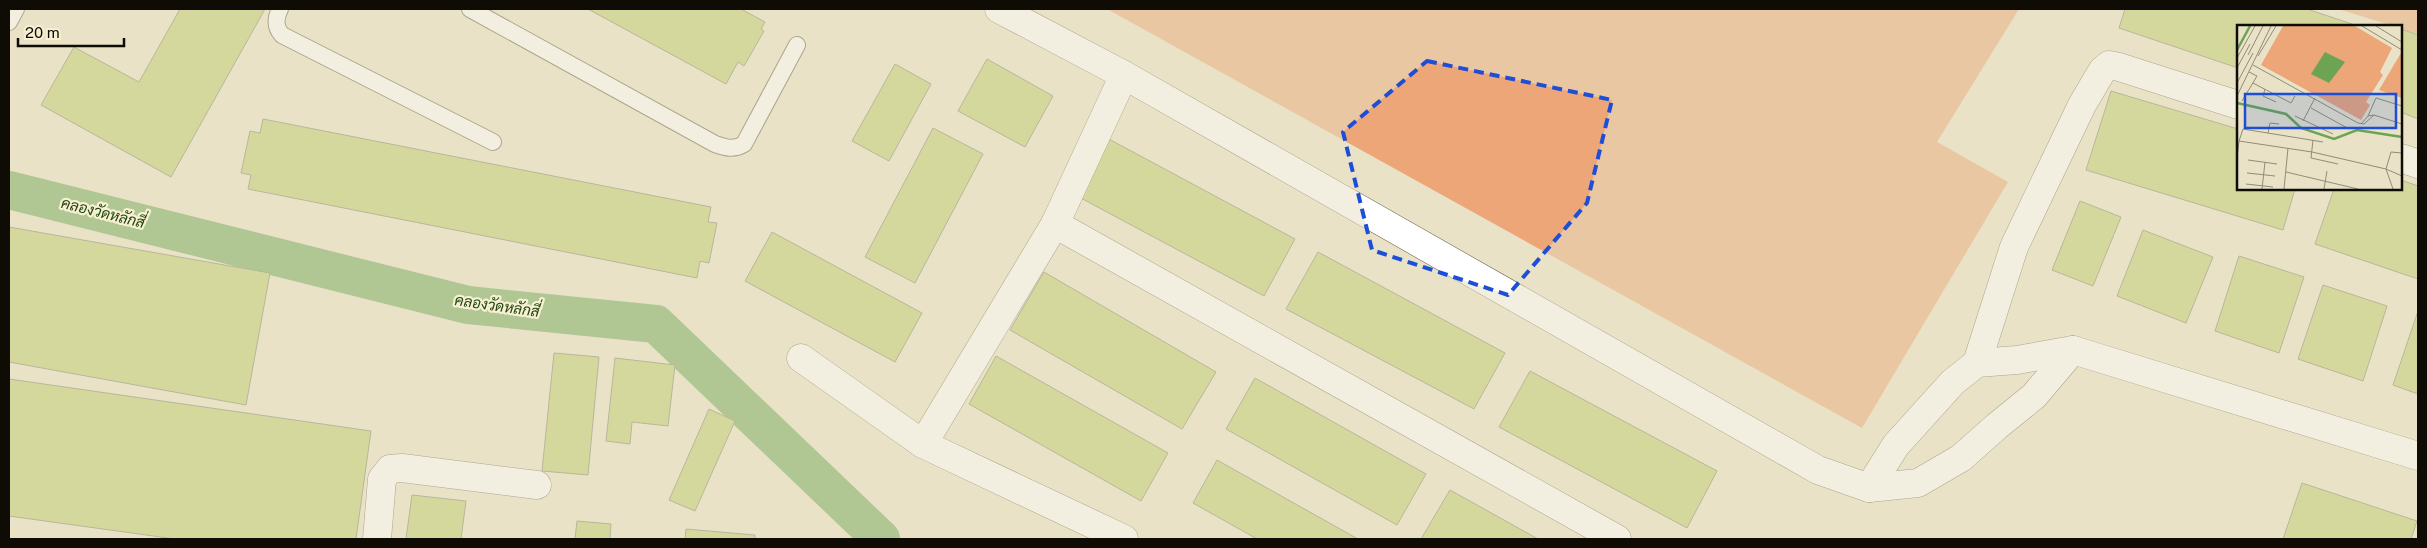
<svg xmlns="http://www.w3.org/2000/svg" width="2427" height="548" font-family="'Public Sans',Sarabun,sans-serif">
  <style>
    .green { fill: #eca678 }
    .lines { fill: none; stroke-linecap: round; stroke-linejoin: round }
    .canal { stroke: #6ca454; stroke-width: 38 }
    .building { fill: #bdcd69; stroke: #7c8167 }
    .service-casing { stroke: #635d44; stroke-width: 18 }
    .minor-casing { stroke: #635d44; stroke-width: 29 }
    .service { stroke: #fff; stroke-width: 16 }
    .minor { stroke: #fff; stroke-width: 28 }
    .marked { fill: none; stroke: #1d4ed8; stroke-width: 4; stroke-dasharray: 10 6; stroke-linejoin: round }
    .labels { text-anchor: middle; stroke-width: 4.5; stroke-linejoin: round; paint-order: stroke }
    .water-label { font-size: 15px; font-style: italic; fill: #21470f; stroke: #f7f0d3 }
    .inset-river { fill: none; stroke: #6ca454; stroke-width: 2.5 }
    .inset-road { fill: none; stroke: #918c78; stroke-width: 1 }
    .view { fill: #1d4ed8; fill-opacity: 0.15; stroke: #1d4ed8; stroke-width: 2.5 }
    .inset-edge { fill: none; stroke: #0e0c04; stroke-width: 2.5 }
  </style>
  <rect width="100%" height="100%" fill="#e9e2c6"/>
  <g class="green">
    <polygon points="1107,9 2019,9 1937,142 2008,182 1862,428"/>
    <polygon points="2338,9 2418,9 2418,34 2401,29 2401,26 2393,26"/>
  </g>
  <g class="lines">
    <polyline class="canal" points="9,190 468,305 656,324 881,539"/>
  </g>
  <g class="building">
    <polygon points="180,9 265,9 171,177 41,105 74,47 139,82"/>
    <polygon points="588,9 741,9 765,22 761,29 764,31 744,66 738,62 726,84"/>
    <polygon points="2125,9 2307,9 2355,25 2238,26 2238,68 2119,28"/>
    <polygon points="2401,29 2418,35 2418,119 2401,112"/>
    <polygon points="987,59 1053,96 1025,147 958,111"/>
    <polygon points="895,64 931,84 889,161 852,141"/>
    <polygon points="2111,91 2238,129 2238,189 2295,189 2283,230 2086,170"/>
    <polygon points="263,119 711,207 708,222 717,223 709,263 700,261 697,278 248,189 251,175 241,173 250,131 260,133"/>
    <polygon points="933,128 983,154 915,283 865,257"/>
    <polygon points="1107,138 1295,239 1264,296 1077,196"/>
    <polygon points="2401,180 2418,186 2418,279 2315,244 2334,189 2401,189"/>
    <polygon points="2080,201 2121,217 2093,286 2052,270"/>
    <polygon points="9,227 270,273 246,405 9,362"/>
    <polygon points="2143,230 2213,257 2186,323 2117,296"/>
    <polygon points="772,232 922,313 895,362 745,281"/>
    <polygon points="1318,252 1505,353 1474,409 1286,309"/>
    <polygon points="2239,256 2304,277 2279,353 2215,331"/>
    <polygon points="1044,272 1216,372 1182,429 1010,330"/>
    <polygon points="2323,285 2387,306 2363,381 2298,359"/>
    <polygon points="2418,311 2418,394 2393,385"/>
    <polygon points="554,353 599,357 588,475 542,471"/>
    <polygon points="996,356 1168,453 1141,501 969,404"/>
    <polygon points="615,358 675,365 668,426 632,422 630,444 606,441"/>
    <polygon points="1530,371 1717,471 1687,528 1499,427"/>
    <polygon points="1255,378 1426,474 1397,525 1226,429"/>
    <polygon points="9,379 371,431 356,539 175,539 9,516"/>
    <polygon points="709,409 735,421 695,511 669,500"/>
    <polygon points="1217,460 1358,539 1257,539 1193,503"/>
    <polygon points="2302,483 2417,521 2411,539 2283,539"/>
    <polygon points="1450,490 1538,539 1421,539"/>
    <polygon points="412,495 466,501 461,539 406,539"/>
    <polygon points="577,521 611,524 610,539 575,539"/>
    <polygon points="686,529 755,535 755,539 685,539"/>
  </g>
  <g class="lines">
    <g class="service-casing">
      <g id="service">
        <path d="M 280,9 C 275,19 275,27 282,35 L 493,142"/>
        <path d="M 470,9 L 715,144 C 726,148 734,150 744,144 L 797,45"/>
        <polyline points="9,22 16,9"/>
      </g>
    </g>
    <g class="minor-casing">
      <g id="minor">
        <polyline points="999,9 1124,75 1818,470 1869,488 1918,483 1961,458 1997,426 2034,396 2073,350"/>
        <polyline points="2401,158 2418,164"/>
        <polyline points="1055,224 1617,539"/>
        <polyline points="801,358 923,444 1124,539"/>
        <polyline points="1977,363 2014,247 2082,105 2102,71 2109,65 2119,67 2238,105"/>
        <polyline points="923,444 1055,224 1124,75"/>
        <polyline points="1869,488 1896,445 1953,382 1977,363 2017,360 2073,350 2418,456"/>
        <polyline points="377,539 382,479 390,469 402,468 537,485"/>
      </g>
    </g>
    <use href="#service" class="service"/>
    <use href="#minor" class="minor"/>
  </g>
  <path d="M0 0H2427V548H0ZM 1427,61 L 1612,100 L 1587,203 L 1508,295 L 1372,250 L 1343,132 Z" fill="#e9e2c6" fill-opacity=".55" fill-rule="evenodd"/>
  <path class="marked" d="M 1427,61 L 1612,100 L 1587,203 L 1508,295 L 1372,250 L 1343,132 Z"/>
  <g class="labels">
    <g class="water-label">
      <text transform="translate(103 213) rotate(14)" y="5">คลองวัดหลักสี่</text>
      <text transform="translate(497 306) rotate(8)" y="5">คลองวัดหลักสี่</text>
    </g>
  </g>
  <g transform="translate(2237 25)">
    <rect width="165" height="165" fill="#e9e2c6"/>
    <path d="M 46,1 L 118,1 L 155,23 L 143,47 L 146,50 L 129,77 L 133,80 L 124,95 L 24,40 ZM 164,28 L 165,29 L 165,73 L 142,65 Z" fill="#eca678"/>
    <path d="M 88,27 L 108,37 L 92,58 L 74,49 Z" fill="#6ca454"/>
    <path class="inset-river" d="M 0,25 L 13,1M 0,78 L 49,89 L 64,103 L 97,114 L 120,105 L 165,112"/>
    <path class="inset-road" d="M 125,1 L 165,25M 139,1 L 165,17M 11,30 L 26,1M 21,31 L 39,1M 0,33 L 18,1M 16,40 L 121,98 L 127,99 L 137,90M 0,43 L 13,19M 0,58 L 16,28M 16,58 L 54,78 L 58,71M 28,64 L 26,71 L 39,77M 0,71 L 34,1M 5,76 L 20,51 L 12,47M 74,83 L 112,104M 58,91 L 96,109M 131,91 L 139,73 L 165,81M 66,96 L 78,73M 124,99 L 131,91 L 137,90 L 165,99M 31,108 L 33,98 L 42,99M 76,115 L 74,133 L 101,139M 2,116 L 6,104 L 86,117M 0,133 L 2,116 L 75,127 L 149,144 L 165,151M 11,135 L 40,139M 49,147 L 121,164M 10,148 L 38,151M 9,159 L 36,162M 25,164 L 28,137M 47,164 L 51,123M 87,164 L 90,146M 156,164 L 149,144 L 154,127 L 165,128"/>
    <path class="view" d="M 8,69 L 159,69 L 159,103 L 8,103 Z"/>
    <rect width="165" height="165" class="inset-edge"/>
  </g>
  <rect width="2427" height="548" fill="none" stroke="#0e0c04" stroke-width="20"/>
  <path d="M18 38v8h106v-8" fill="none" stroke="#0e0c04" stroke-width="2.5"/>
  <text x="25" y="38" font-size="15" fill="#0e0c04" stroke="#f7f0d3" stroke-width="4" paint-order="stroke">20 m</text>
</svg>
